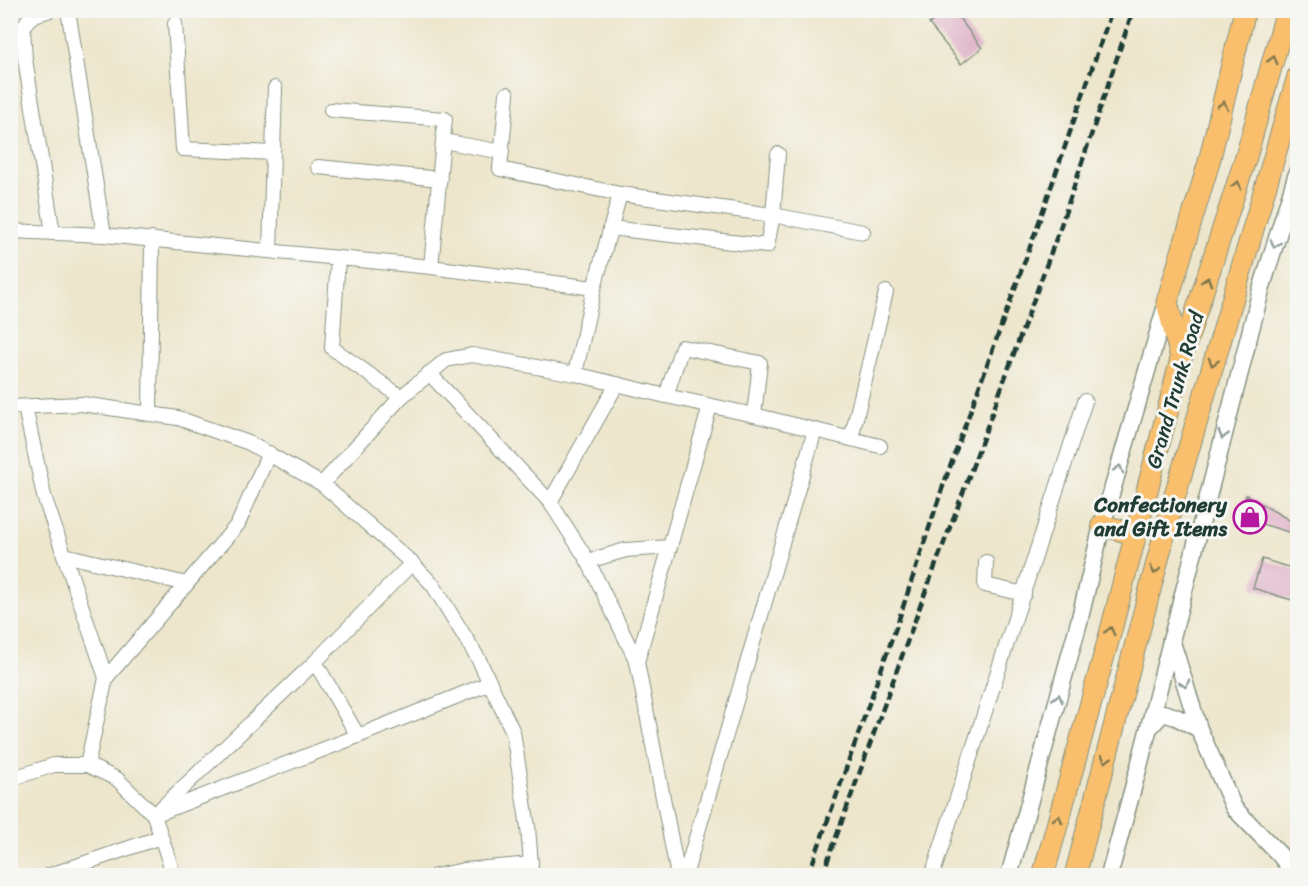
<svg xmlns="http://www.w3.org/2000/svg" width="1308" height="886" font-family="Sriracha,sans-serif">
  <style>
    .building { fill: #deb0c7 }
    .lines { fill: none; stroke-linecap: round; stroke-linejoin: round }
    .minor-casing { stroke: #869280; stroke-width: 16 }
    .tertiary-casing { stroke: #869280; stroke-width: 19 }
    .trunk-casing { stroke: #869280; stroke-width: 23 }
    .minor { stroke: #fff; stroke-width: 14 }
    .tertiary { stroke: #fff; stroke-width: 16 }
    .trunk { stroke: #f9bf6d; stroke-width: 21 }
    .rail { stroke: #1f3d34; stroke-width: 4.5; stroke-dasharray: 9 4.5; stroke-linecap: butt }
    .oneway { stroke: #81784e }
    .oneway2 { stroke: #8f9e9a }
    .labels { text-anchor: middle; stroke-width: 6; stroke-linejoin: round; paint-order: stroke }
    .street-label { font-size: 21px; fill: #1f3d34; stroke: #f6f6f2 }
    .poi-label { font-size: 21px; font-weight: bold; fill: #1f3d34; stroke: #f6f6f2; text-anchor: end }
  </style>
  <rect width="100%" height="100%" fill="#f6f6f2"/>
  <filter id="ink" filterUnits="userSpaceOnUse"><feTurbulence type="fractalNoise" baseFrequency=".0167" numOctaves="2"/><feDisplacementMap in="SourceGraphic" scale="12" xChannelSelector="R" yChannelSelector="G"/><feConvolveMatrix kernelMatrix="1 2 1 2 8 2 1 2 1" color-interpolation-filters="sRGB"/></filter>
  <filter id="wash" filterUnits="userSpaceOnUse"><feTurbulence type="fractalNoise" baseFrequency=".008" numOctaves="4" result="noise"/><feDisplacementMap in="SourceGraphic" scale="24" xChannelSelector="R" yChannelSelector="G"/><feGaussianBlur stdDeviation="1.35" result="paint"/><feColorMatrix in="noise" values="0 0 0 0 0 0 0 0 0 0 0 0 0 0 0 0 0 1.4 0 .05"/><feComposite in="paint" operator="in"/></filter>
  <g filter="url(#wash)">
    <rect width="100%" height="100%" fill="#ede6cc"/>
    <g id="blocks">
      <g class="building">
        <polygon points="947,10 953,10 982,48 961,64 929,24"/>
        <polygon points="1246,495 1298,525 1298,535 1239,517"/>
        <polygon points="1262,559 1298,570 1298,602 1253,588"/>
      </g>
    </g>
  </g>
  <g filter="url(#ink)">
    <use href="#blocks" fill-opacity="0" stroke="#869280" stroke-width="1.5"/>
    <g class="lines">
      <g class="minor-casing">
        <g id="minor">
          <polyline points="50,10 34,15 27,21 23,28 25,59 53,233"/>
          <polyline points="68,10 104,235"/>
          <polyline points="175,23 183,149 273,153"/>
          <polyline points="507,94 500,169 620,194 773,215 863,232"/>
          <polyline points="331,110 445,119 431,267"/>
          <polyline points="443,141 502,152"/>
          <polyline points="318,167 440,179"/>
          <polyline points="610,228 767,246 773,215 778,154"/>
          <polyline points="10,231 104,235 431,267 594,288"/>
          <polyline points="270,251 275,88"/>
          <polyline points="338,258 332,348 401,397"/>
          <polyline points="429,373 550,502 588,561 637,662 678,876"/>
          <polyline points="575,374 594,288 620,194"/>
          <polyline points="666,396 682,347 760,363 754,415"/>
          <polyline points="10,407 82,404 178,418 249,443 322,484 412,563 433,585 479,660 513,732 528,827 531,864 529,876"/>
          <polyline points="25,407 44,496 106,678 87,765"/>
          <polyline points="150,414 152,239"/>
          <polyline points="851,439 886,292"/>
          <polyline points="322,484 401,397 446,360 472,355 575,374 666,396 754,415 880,446"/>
          <polyline points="550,502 617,384"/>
          <polyline points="64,555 187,584"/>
          <polyline points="588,561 626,550 670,547"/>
          <polyline points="986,562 985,585 1024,594"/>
          <polyline points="315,662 358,736"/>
          <polyline points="637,662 710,406"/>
          <polyline points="106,678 238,524 269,453"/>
          <polyline points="10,779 54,765 87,765 117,779 154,815 173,873 172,876"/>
          <polyline points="162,812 358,736 490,683"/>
          <polyline points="154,815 315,662 412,563"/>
          <polyline points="47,876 161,837"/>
          <polyline points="435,876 464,870 531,864"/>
          <polyline points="685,876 815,430"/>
          <polyline points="932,876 1085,401"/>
        </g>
      </g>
      <g class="tertiary-casing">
        <g id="tertiary">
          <polyline points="1171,639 1199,729 1234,808 1279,854 1287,864 1298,872"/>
          <polyline points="1149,728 1163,713 1176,717 1199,729"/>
          <polyline points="1009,876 1079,622 1102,525 1167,302"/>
          <polyline points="1109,876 1139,766 1261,290 1298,170"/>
        </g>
      </g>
      <g class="trunk-casing">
        <g id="trunk">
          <polyline points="1181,358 1167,302 1209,162 1245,10"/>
          <polyline points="1102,525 1136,535"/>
          <polyline points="1043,876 1110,634 1181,359 1246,157 1287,10"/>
          <polyline points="1075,876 1171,509 1298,76"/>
        </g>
      </g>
      <use href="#minor" class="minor"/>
      <use href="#tertiary" class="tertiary"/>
      <use href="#trunk" class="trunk"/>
      <g class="rail">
        <polyline points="808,876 899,619 942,489 1039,222 1112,10"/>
        <polyline points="822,876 922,601 958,506 1060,228 1133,10"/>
      </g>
    </g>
    <defs><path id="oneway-chevron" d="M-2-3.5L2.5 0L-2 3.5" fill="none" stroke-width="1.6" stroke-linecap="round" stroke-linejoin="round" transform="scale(1.5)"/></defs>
    <g class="oneway">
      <use href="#oneway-chevron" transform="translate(1273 60) rotate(-75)"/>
      <use href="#oneway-chevron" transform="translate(1223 105) rotate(-77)"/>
      <use href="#oneway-chevron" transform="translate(1237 185) rotate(-72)"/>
      <use href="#oneway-chevron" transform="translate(1207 281) rotate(-72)"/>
      <use href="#oneway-chevron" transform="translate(1213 362) rotate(106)"/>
      <use href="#oneway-chevron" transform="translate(1155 570) rotate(104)"/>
      <use href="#oneway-chevron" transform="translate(1110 631) rotate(-75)"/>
      <use href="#oneway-chevron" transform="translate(1106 759) rotate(105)"/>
      <use href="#oneway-chevron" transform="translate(1058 819) rotate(-75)"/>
    </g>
    <g class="oneway2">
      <use href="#oneway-chevron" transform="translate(1275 244) rotate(107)"/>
      <use href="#oneway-chevron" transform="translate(1223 435) rotate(105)"/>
      <use href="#oneway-chevron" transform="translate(1119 469) rotate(-74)"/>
      <use href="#oneway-chevron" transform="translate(1185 684) rotate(73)"/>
      <use href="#oneway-chevron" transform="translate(1058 698) rotate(-75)"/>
    </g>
  </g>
  <defs>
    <g id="shop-ring" transform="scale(1.725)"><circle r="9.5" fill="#f6f6f2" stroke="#b5179e" stroke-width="1.5"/><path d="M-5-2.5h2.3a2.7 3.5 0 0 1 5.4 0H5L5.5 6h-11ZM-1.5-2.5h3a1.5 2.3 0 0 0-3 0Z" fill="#b5179e"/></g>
  </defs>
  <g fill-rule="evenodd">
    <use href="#shop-ring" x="1250" y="517"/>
  </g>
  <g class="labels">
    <g class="street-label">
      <text transform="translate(1175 390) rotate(-74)" y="7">Grand Trunk Road</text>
    </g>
    <g class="poi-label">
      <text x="1227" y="512">Confectionery<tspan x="1227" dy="24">and Gift Items</tspan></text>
    </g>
  </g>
  <rect width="1308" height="886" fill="none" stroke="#f6f6f2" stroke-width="36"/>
</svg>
